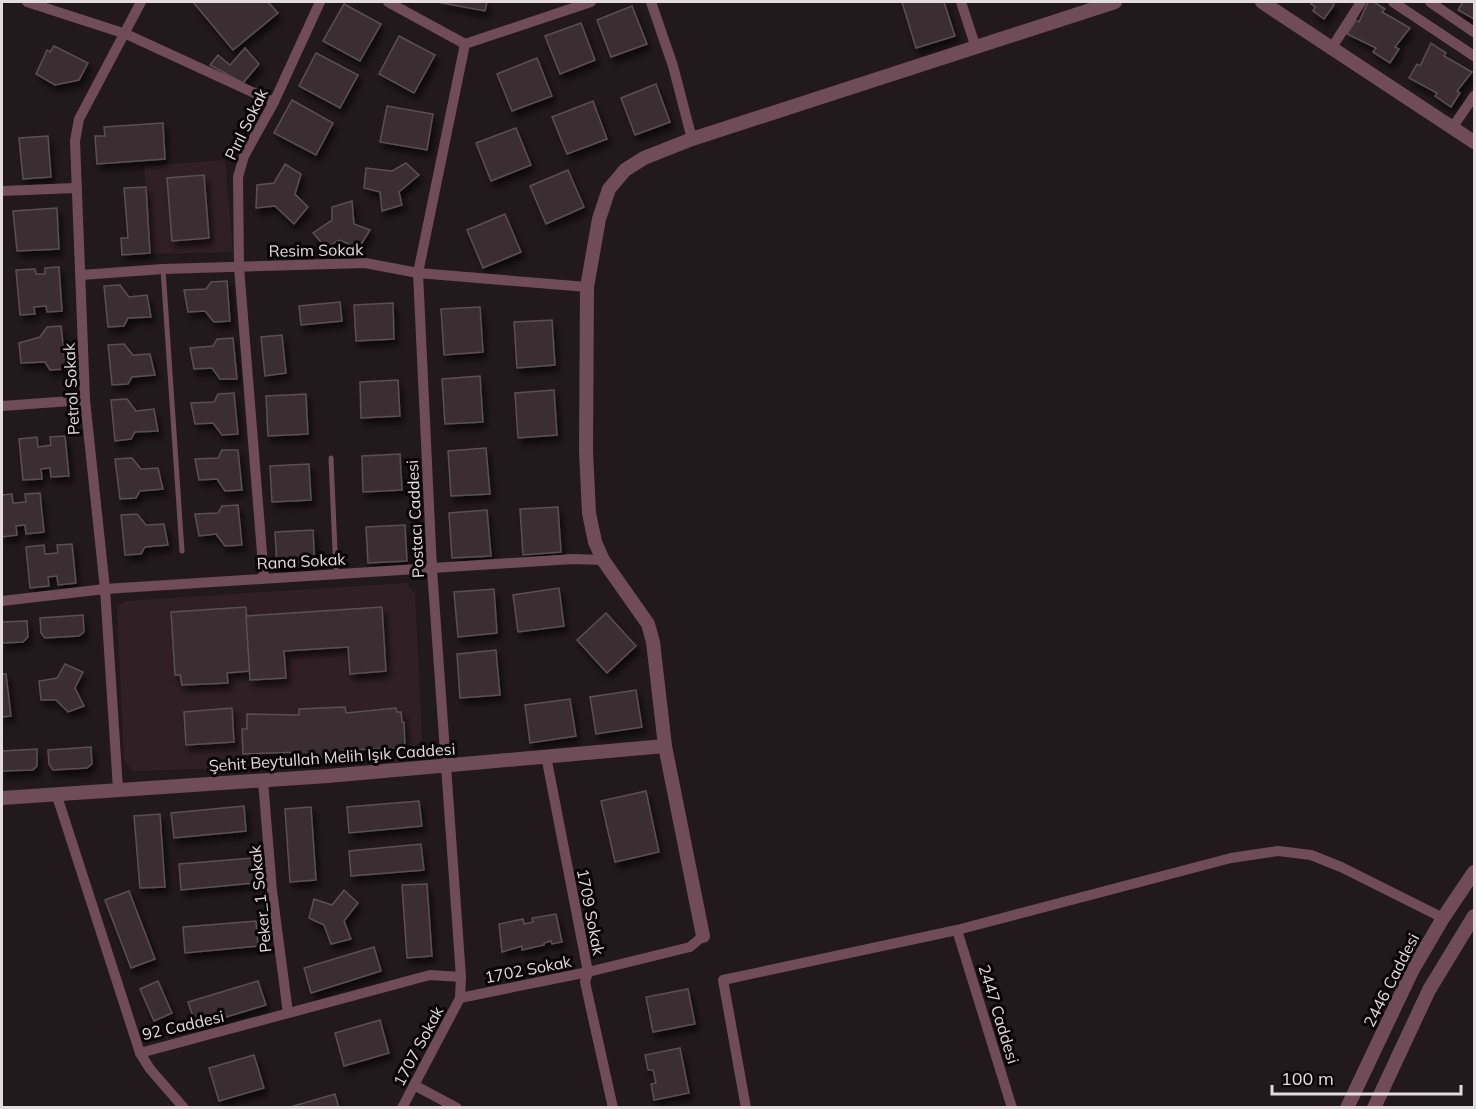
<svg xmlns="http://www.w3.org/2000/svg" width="1476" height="1109" font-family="Mulish,sans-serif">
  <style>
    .built { fill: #302026 }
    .building { fill: #3a2f32; stroke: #5a4f52; stroke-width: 1.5; filter: url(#shadow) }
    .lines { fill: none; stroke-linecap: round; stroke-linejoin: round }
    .service { stroke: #704c59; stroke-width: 5 }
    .minor { stroke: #704c59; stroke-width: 10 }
    .tertiary { stroke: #704c59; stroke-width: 14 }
    .labels { text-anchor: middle; stroke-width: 6; stroke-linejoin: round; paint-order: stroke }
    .street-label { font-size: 16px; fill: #e3dbde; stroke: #090506 }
  </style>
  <defs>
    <filter id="shadow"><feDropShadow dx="3.5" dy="6" stdDeviation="3" flood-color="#0009"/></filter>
  </defs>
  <rect width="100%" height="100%" fill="#22191c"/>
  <g class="built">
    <polygon points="225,160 233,252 151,254 144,166"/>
    <polygon points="407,583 415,594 422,740 398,762 133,771 124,760 117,607 126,601"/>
  </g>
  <g class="building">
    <polygon points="193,2 268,2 278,13 233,50"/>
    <polygon points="437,2 487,2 485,11"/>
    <polygon points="902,2 944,2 955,36 916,48"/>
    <polygon points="1313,2 1333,2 1334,5 1324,19 1313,11 1315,7 1311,4"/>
    <polygon points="1368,2 1374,2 1385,9 1382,12 1410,28 1395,47 1399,49 1390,63 1373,52 1376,48 1347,34 1356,20 1359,22"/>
    <polygon points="1463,2 1474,2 1474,19 1458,10"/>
    <polygon points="344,4 381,24 360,61 323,41"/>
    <polygon points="632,6 647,44 611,57 597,20"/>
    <polygon points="581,23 595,60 560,74 545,36"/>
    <polygon points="399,36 435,55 414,93 379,74"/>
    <polygon points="1431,43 1446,53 1444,56 1472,72 1457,91 1460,93 1451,107 1435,96 1437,93 1409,78 1417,64 1420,66"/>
    <polygon points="54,46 88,63 79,80 55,85 36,74 47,50 50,52"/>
    <polygon points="245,48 259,64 243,83 210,65 218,55 230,65"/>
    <polygon points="316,53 358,75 340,108 299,86"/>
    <polygon points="537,58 552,96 512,111 497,74"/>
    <polygon points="656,84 670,122 635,135 621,98"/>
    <polygon points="292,100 333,123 316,155 274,133"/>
    <polygon points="593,101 607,139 567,154 552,117"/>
    <polygon points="387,106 433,114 427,150 380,142"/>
    <polygon points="163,123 165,159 97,164 95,136 105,136 104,127"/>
    <polygon points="516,128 531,165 491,181 476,143"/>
    <polygon points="48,136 51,177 23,179 19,138"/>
    <polygon points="406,163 419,175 399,192 402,205 382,211 380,192 364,188 366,168 392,171"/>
    <polygon points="285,164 301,174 295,194 308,207 294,224 275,206 256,208 257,185 274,183"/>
    <polygon points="568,170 584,207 546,224 530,186"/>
    <polygon points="204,175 209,238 172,241 167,178"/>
    <polygon points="146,187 150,253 122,255 121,238 128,238 124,188"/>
    <polygon points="352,201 354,224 370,230 359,248 339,240 326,248 313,233 332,220 332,207"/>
    <polygon points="57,208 59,249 17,251 13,211"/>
    <polygon points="505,214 521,252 483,268 467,230"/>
    <polygon points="59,267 62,311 47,312 46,306 34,307 35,314 20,315 16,270 35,269 36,274 45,274 45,268"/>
    <polygon points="227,281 230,321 214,322 205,311 188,312 184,290 206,289 211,282"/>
    <polygon points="120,285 129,297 147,295 151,317 128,318 124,326 108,327 104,286"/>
    <polygon points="340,302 342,321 301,325 299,306"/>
    <polygon points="393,303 394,339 356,341 354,305"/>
    <polygon points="480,307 483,352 444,355 441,309"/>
    <polygon points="552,320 555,365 517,368 514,322"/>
    <polygon points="61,326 66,369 50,370 45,362 21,363 19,343 40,337 47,327"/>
    <polygon points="282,335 286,373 265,376 261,337"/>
    <polygon points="233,338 237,379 220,379 212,368 194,369 190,348 213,346 217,339"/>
    <polygon points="124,344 133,355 150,354 155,375 132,377 128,384 112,385 108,345"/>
    <polygon points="480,376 483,422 445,424 442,379"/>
    <polygon points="398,380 400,416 361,418 360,382"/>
    <polygon points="554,390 557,435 518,438 515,393"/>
    <polygon points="234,393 238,434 222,435 213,423 195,424 191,403 214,402 218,394"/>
    <polygon points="306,394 308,434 268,436 266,396"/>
    <polygon points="127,399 136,411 154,409 158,431 135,432 131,439 115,441 111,400"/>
    <polygon points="65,436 69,476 51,477 50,468 41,469 42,479 23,480 19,439 37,437 38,447 51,445 50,437"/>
    <polygon points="486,448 490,494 451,496 448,451"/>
    <polygon points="222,450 238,450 242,490 225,491 217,479 199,480 195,459 218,458"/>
    <polygon points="400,454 402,490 363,492 362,456"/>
    <polygon points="132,458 141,469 158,468 163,489 140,491 136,498 120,499 115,459"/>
    <polygon points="309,464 311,500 272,502 270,466"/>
    <polygon points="40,493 44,532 26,534 25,525 16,526 17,535 2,537 2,495 12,494 13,503 26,502 25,494"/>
    <polygon points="238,505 242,545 225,546 216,534 199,536 195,514 218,513 222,506"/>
    <polygon points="558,507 561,552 523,555 520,509"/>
    <polygon points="487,510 491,556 452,558 449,513"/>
    <polygon points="137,514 146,525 164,524 168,545 145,547 141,554 125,555 121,515"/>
    <polygon points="405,525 407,561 368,563 366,527"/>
    <polygon points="313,530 315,566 277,568 275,532"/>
    <polygon points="72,544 76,583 58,585 57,576 48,577 49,586 30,588 26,547 44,545 45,554 58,553 57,545"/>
    <polygon points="559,588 564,626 518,632 513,595"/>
    <polygon points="494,589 497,633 458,637 454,592"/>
    <polygon points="246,607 250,671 227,673 228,683 182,685 180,675 175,675 171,612"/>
    <polygon points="382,607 386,671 350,674 348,647 284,651 286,678 250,680 246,616"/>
    <polygon points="606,613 636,646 607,673 577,640"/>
    <polygon points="83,615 84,632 79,636 45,638 41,633 40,618"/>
    <polygon points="27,621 28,637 23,642 2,643 2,622"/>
    <polygon points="496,650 500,695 460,698 457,654"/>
    <polygon points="65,664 83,672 75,688 84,706 68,712 56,700 41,700 39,681 57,678"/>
    <polygon points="2,674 6,674 11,716 2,717"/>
    <polygon points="636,690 642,727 596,734 590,697"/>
    <polygon points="570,699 576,736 530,743 525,705"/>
    <polygon points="345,707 346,713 396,708 397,712 401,712 402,722 404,722 405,748 347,750 347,756 301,758 301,752 243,754 242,729 247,729 247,714 299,715 299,709"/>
    <polygon points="232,708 234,742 186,745 184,712"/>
    <polygon points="91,747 92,764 87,768 53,770 49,764 48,750"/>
    <polygon points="37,749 37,766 33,770 2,771 2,751"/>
    <polygon points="646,791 659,852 615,862 601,801"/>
    <polygon points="419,801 422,826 349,833 347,807"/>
    <polygon points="244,806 246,831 174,838 171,813"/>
    <polygon points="311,807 316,880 290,882 285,809"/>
    <polygon points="160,814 165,887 140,888 134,816"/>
    <polygon points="421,844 424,870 351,876 349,851"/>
    <polygon points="252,858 254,883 181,890 179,864"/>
    <polygon points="427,884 432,956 407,958 402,885"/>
    <polygon points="344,890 358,903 344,921 351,939 331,944 324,925 309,918 314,899 332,905"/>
    <polygon points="129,891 155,959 131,968 105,900"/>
    <polygon points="556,914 562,942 552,944 551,941 544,943 544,945 522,950 522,946 502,952 499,924 523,919 524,924 533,922 532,918"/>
    <polygon points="256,921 258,946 185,953 183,927"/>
    <polygon points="374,947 381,971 311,993 304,968"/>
    <polygon points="158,981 172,1013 154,1021 140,989"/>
    <polygon points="258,981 266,1005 196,1026 188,1002"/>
    <polygon points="688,989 695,1024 653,1032 646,997"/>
    <polygon points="380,1020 389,1053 344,1066 335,1033"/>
    <polygon points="680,1048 689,1093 654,1100 651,1084 656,1083 653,1070 648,1070 645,1055"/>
    <polygon points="254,1055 264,1088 219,1101 209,1068"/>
    <polygon points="335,1094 339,1108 290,1108 290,1107"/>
  </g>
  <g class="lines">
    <g class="service">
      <polyline points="163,269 182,551"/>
      <polyline points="331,458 336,574"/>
    </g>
    <g class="minor">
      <polyline points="27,2 126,34 274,102"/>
      <polyline points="388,2 465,44 591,2"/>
      <polyline points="651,2 673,66 692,139"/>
      <polyline points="961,2 975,45"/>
      <polyline points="1393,2 1474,56"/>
      <polyline points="1430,2 1474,32"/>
      <polyline points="1331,49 1361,2"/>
      <polyline points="1452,128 1474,96"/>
      <polyline points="2,191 75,188"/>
      <polyline points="81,275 163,269 365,263 418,273 587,287"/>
      <polyline points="2,406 85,400"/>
      <polyline points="264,578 239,267 238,177 244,156 274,102 320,2"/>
      <polyline points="2,601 105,589 573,559 603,560"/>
      <polyline points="546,756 588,972 585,982 613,1108"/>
      <polyline points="263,781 272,891 288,1013"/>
      <polyline points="118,789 105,589 85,400 75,141 79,119 141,2"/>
      <polyline points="56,793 140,1053 430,975 461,977"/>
      <polyline points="957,930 1012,1108"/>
      <polyline points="460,998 588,972 690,947 703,936"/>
      <polyline points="140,1053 150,1069 184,1108"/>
      <polyline points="414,1085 457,1108"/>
      <polyline points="402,1108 460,998 461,977 432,569 418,273 465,44"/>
      <polyline points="746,1108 723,980 957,930 1231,858 1278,851 1311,855 1341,867 1443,918"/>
    </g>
    <g class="tertiary">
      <polyline points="1262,2 1474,142"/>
      <polyline points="2,798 328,776 665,746"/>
      <polyline points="703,936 665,746 653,642 648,624 603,560 595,542 589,513 586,451 587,287 599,219 609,189 625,170 644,158 692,139 1115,2"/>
      <polyline points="1347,1108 1412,971 1443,918 1474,872"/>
      <polyline points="1374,1108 1429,990 1474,916"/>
    </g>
  </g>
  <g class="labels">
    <g class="street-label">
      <text transform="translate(246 124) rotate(-64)" y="6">Pırıl Sokak</text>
      <text transform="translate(316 250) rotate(-1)" y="6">Resim Sokak</text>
      <text transform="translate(71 389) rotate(-93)" y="6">Petrol Sokak</text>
      <text transform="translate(415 519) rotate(-93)" y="6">Postacı Caddesi</text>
      <text transform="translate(301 561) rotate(-3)" y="6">Rana Sokak</text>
      <text transform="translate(332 757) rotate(-4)" y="6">Şehit Beytullah Melih Işık Caddesi</text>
      <text transform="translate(260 899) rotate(-96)" y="6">Peker_1 Sokak</text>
      <text transform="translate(591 912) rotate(79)" y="6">1709 Sokak</text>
      <text transform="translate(528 969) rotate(-11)" y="6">1702 Sokak</text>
      <text transform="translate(1391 980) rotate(-63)" y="6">2446 Caddesi</text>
      <text transform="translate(999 1014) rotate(73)" y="6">2447 Caddesi</text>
      <text transform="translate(183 1025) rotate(-13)" y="6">92 Caddesi</text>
      <text transform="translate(418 1046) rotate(-62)" y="6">1707 Sokak</text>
    </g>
  </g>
  <rect width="1476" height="1109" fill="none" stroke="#e3dbde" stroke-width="6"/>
  <path d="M1272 1085v9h189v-9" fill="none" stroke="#e3dbde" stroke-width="3"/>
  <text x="1281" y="1085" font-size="18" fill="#e3dbde" stroke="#090506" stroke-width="4.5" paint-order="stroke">100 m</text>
</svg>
